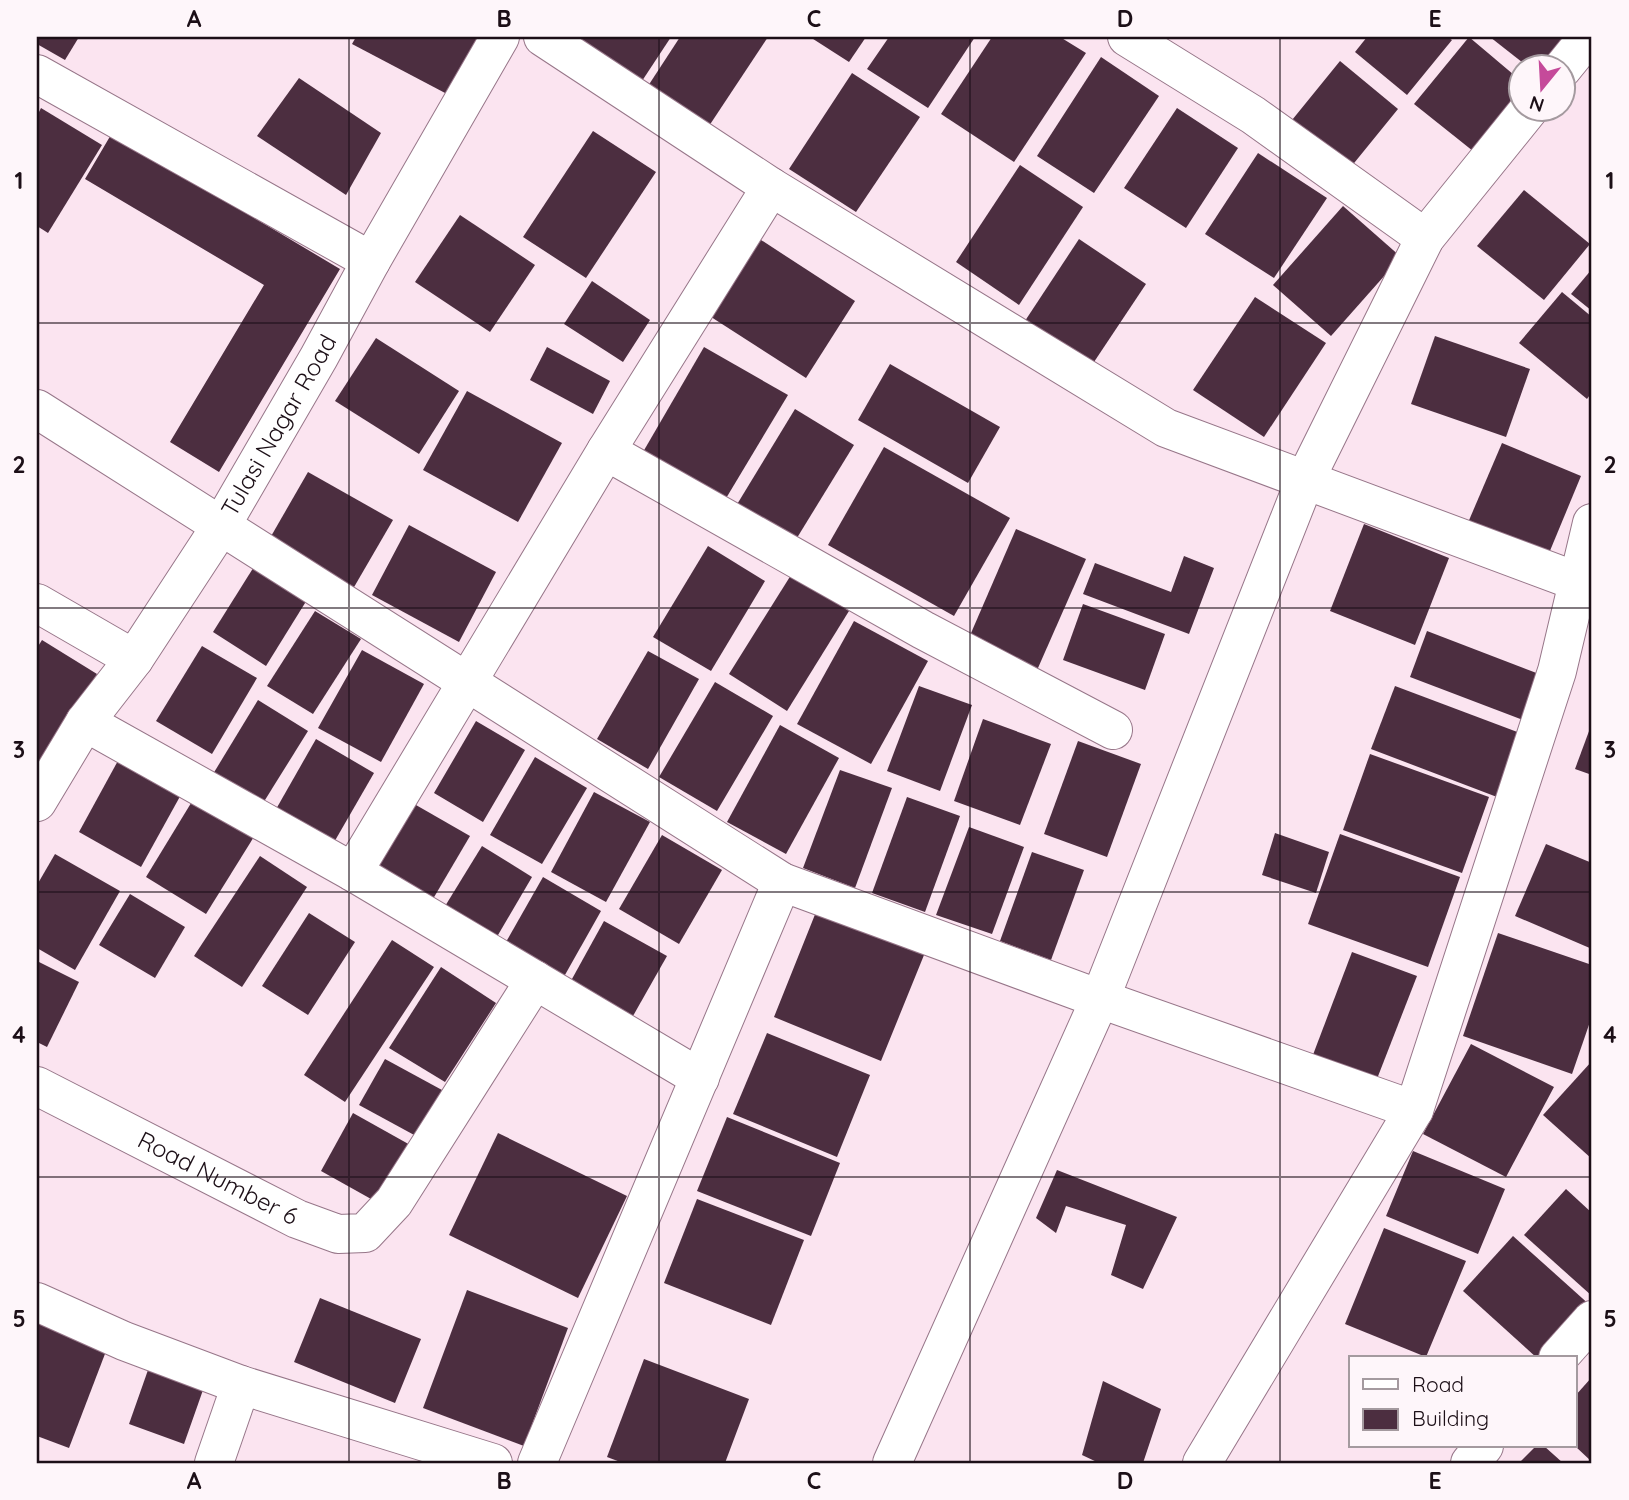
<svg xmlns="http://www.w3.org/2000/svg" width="1629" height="1500" font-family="Quicksand,sans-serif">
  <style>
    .building { fill: #4c2e40 }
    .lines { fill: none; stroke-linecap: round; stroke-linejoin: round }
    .minor-casing { stroke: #977689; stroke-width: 40 }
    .minor { stroke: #fff; stroke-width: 38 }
    .grid { fill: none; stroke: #1c0f17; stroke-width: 2; stroke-opacity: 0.55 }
    .labels { text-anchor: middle; stroke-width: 7; stroke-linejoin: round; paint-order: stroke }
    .street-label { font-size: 24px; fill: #1c0f17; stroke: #fef6fa }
    .neatline { fill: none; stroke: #1c0f17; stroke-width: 2.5 }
    .grid-label { font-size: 23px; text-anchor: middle; font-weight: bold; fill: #1c0f17 }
  </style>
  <rect width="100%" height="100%" fill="#fbe4f0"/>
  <g class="building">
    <polygon points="37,37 79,37 65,60 37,44"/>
    <polygon points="356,37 479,37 447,94 352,44"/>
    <polygon points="568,37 671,37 640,84"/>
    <polygon points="680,37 768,37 709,126 648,86"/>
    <polygon points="810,37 866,37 849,62"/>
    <polygon points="889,37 975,37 928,108 867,69"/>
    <polygon points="992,37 1060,37 1086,53 1014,162 941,114"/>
    <polygon points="1367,37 1447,37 1452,40 1407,95 1355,52"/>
    <polygon points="1469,37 1520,80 1520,104 1478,155 1414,104"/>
    <polygon points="1490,37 1573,37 1549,66 1527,66"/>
    <polygon points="1101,57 1159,96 1094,193 1037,156"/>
    <polygon points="1340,61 1398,109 1346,173 1288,125"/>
    <polygon points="852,73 920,117 856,212 789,169"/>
    <polygon points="299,78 381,133 346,195 257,136"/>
    <polygon points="41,108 102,145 48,233 37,226 37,116"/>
    <polygon points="1177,108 1238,148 1186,228 1124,188"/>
    <polygon points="593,131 656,172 586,278 523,237"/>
    <polygon points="112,133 340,269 219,472 170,442 264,285 85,179"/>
    <polygon points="1258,153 1327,198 1274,278 1205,234"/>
    <polygon points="1020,165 1083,207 1019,305 956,262"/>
    <polygon points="1524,190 1590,244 1544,300 1477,246"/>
    <polygon points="1343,206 1401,257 1331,336 1273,285"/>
    <polygon points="460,215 535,265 490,332 415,282"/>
    <polygon points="758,238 855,301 806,378 708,315"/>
    <polygon points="1079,239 1146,284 1088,371 1021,327"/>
    <polygon points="1592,269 1592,311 1571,294"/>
    <polygon points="592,281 650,320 623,362 564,324"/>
    <polygon points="1562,292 1592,317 1592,392 1587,399 1519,343"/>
    <polygon points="1255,297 1326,343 1264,437 1193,390"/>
    <polygon points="1435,336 1530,369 1506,437 1411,404"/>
    <polygon points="376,338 459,391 419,454 335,401"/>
    <polygon points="547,347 610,381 593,414 530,380"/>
    <polygon points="704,347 788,395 725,500 643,452"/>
    <polygon points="890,364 1000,427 968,483 858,420"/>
    <polygon points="467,391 562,443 518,522 423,470"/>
    <polygon points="795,409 854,445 792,546 733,511"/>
    <polygon points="1502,443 1581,476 1547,558 1467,525"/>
    <polygon points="884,447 1010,518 954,616 828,545"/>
    <polygon points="308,472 393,520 350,594 266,545"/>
    <polygon points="1364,524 1449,558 1415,645 1330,611"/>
    <polygon points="409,525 496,572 459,642 372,595"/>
    <polygon points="1016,529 1086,559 1034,677 965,647"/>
    <polygon points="708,546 765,581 711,671 653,637"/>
    <polygon points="1184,556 1214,568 1189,634 1083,594 1095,563 1171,592"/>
    <polygon points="257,562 310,595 266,666 213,632"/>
    <polygon points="791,575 849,611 787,711 729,674"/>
    <polygon points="1083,604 1165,634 1145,690 1063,660"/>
    <polygon points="315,611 361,639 313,714 267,686"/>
    <polygon points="854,621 928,661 871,764 797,724"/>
    <polygon points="1427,631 1539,674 1523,720 1410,677"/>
    <polygon points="42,640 97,674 37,767 37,648"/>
    <polygon points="202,646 257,678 212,754 156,721"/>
    <polygon points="362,650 424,684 381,762 318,728"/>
    <polygon points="648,651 699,679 648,769 597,739"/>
    <polygon points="715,682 773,716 717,811 659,777"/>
    <polygon points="919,686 972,705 940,791 887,771"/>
    <polygon points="1395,686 1520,733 1497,797 1371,749"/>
    <polygon points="258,700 308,731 260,808 210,779"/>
    <polygon points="983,719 1051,744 1020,825 954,801"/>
    <polygon points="476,721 525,750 483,822 434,793"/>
    <polygon points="1592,723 1592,775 1575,769"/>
    <polygon points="780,725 839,758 786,854 727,822"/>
    <polygon points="316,739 374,773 329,851 271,818"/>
    <polygon points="1078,741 1141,764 1107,857 1044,834"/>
    <polygon points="1370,754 1489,797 1462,873 1343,830"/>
    <polygon points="120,757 183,791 141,867 79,832"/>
    <polygon points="535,757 587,788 542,864 490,835"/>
    <polygon points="840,770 892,788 855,888 803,868"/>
    <polygon points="199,790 260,827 206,914 146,877"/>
    <polygon points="594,792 650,822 606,902 551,872"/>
    <polygon points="907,797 960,816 925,912 872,893"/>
    <polygon points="409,801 470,836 430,904 369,869"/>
    <polygon points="969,827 1024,847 992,934 936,915"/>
    <polygon points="1275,833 1329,852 1316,893 1262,875"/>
    <polygon points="1340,834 1460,877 1428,967 1308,924"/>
    <polygon points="662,835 722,870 679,944 619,909"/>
    <polygon points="1546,844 1592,863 1592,949 1515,916"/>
    <polygon points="482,846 532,877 491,947 439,916"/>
    <polygon points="1032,852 1084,870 1051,960 1000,941"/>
    <polygon points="55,854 120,891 75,970 37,948 37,885"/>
    <polygon points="260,856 307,887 242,987 194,956"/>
    <polygon points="543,877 601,911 561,982 502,949"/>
    <polygon points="130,894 185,927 155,978 99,945"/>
    <polygon points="816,912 924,955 881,1061 774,1017"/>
    <polygon points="309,913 355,942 308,1015 262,986"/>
    <polygon points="604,921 667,956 629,1023 567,988"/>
    <polygon points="1498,933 1592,965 1592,1016 1572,1074 1463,1036"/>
    <polygon points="392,940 434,967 345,1102 304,1075"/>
    <polygon points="1352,952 1417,976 1375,1084 1311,1060"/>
    <polygon points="37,961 79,982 47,1047 37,1042"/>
    <polygon points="441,967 496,1003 445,1082 389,1048"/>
    <polygon points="767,1033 870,1075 837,1157 733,1114"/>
    <polygon points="1471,1044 1554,1087 1506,1177 1423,1134"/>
    <polygon points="385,1059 442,1090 416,1136 359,1105"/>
    <polygon points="1592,1061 1592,1159 1543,1115"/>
    <polygon points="353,1113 412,1146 380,1204 321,1171"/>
    <polygon points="727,1117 840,1163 811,1236 697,1191"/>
    <polygon points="498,1133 627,1196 578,1298 449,1235"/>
    <polygon points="1413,1151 1505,1189 1478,1254 1386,1216"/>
    <polygon points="1057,1170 1177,1217 1143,1289 1111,1275 1126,1225 1066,1206 1056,1233 1036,1218"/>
    <polygon points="1566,1189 1592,1213 1592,1296 1524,1235"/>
    <polygon points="697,1199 804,1240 771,1325 664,1283"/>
    <polygon points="1384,1228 1466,1261 1426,1357 1345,1324"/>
    <polygon points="1513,1236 1592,1307 1544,1358 1537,1358 1463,1291"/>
    <polygon points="467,1290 568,1328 524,1446 423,1408"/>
    <polygon points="320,1298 421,1339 395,1403 294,1362"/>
    <polygon points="37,1320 108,1346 69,1448 37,1436"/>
    <polygon points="644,1359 749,1399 725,1463 623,1463 607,1457"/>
    <polygon points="148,1370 203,1390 184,1444 129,1424"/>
    <polygon points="1592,1377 1592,1462 1575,1446 1575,1396"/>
    <polygon points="1103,1381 1161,1409 1143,1463 1099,1463 1082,1455"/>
    <polygon points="1536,1446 1544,1446 1563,1463 1519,1463"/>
  </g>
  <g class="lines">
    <g class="minor-casing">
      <g id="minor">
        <polyline points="543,37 771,187 1166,428 1592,587"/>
        <polyline points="1127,37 1253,115 1425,238"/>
        <polyline points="1562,69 1588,37"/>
        <polyline points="37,74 371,261"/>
        <polyline points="37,409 782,882 1100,999 1414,1110"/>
        <polyline points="606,451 923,630 1113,730"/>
        <polyline points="37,603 134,659"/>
        <polyline points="85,722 353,872 700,1078"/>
        <path id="s1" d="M 37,802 L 85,722 L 134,659 L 221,526 L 319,357 L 371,261 L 500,37"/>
        <polyline points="353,872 606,451 771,187"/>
        <path id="s2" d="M 37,1086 L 297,1219 L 338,1234 L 365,1233 L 394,1202 L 535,980"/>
        <polyline points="37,1302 124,1341 241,1385 493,1463"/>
        <polyline points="1558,1358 1592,1320"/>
        <polyline points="214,1463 241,1385"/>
        <polyline points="537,1463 782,882"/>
        <polyline points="892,1463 1100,999 1305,480 1425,238 1530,108"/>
        <polyline points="1202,1463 1414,1110 1557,671 1592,523"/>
        <polyline points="1470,1463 1484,1446"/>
      </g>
    </g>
    <use href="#minor" class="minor"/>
  </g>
  <path class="grid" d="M 349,37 L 349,1463M 659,37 L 659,1463M 970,37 L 970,1463M 1280,37 L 1280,1463M 37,323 L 1592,323M 37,608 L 1592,608M 37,892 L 1592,892M 37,1177 L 1592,1177"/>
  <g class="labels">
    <g class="street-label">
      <text dy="8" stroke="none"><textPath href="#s1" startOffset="448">Tulasi Nagar Road</textPath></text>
      <text dy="8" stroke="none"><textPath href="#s2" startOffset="203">Road Number 6</textPath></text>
    </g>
  </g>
  <rect width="1629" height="1500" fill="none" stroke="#fef6fa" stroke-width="77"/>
  <rect x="1349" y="1356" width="228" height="91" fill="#fef6fa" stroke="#a49a9f" stroke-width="2"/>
  <rect x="1363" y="1379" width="35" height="10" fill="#ffffff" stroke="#a49a9f" stroke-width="2"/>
  <text x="1412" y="1392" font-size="21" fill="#1c0f17">Road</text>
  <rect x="1363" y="1409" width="35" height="21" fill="#4c2e40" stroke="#a49a9f" stroke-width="2"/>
  <text x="1412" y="1426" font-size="21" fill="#1c0f17">Building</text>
  <g transform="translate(1542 88) rotate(198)"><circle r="33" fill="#fef6fa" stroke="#a49a9f" stroke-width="2"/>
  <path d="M0-5L12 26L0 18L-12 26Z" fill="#c54a9a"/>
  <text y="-10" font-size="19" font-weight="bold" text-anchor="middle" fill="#1c0f17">N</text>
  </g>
  <rect x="38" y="38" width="1552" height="1424" class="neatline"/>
  <g class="grid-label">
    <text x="194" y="27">A</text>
    <text x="504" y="27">B</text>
    <text x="814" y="27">C</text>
    <text x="1125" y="27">D</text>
    <text x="1435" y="27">E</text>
    <text x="19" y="189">1</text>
    <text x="1610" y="189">1</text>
    <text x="19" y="473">2</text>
    <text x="1610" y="473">2</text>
    <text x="19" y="758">3</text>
    <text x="1610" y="758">3</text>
    <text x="19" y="1043">4</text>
    <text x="1610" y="1043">4</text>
    <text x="19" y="1327">5</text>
    <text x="1610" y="1327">5</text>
    <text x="194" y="1489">A</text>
    <text x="504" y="1489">B</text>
    <text x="814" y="1489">C</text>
    <text x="1125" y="1489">D</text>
    <text x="1435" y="1489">E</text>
  </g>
</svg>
